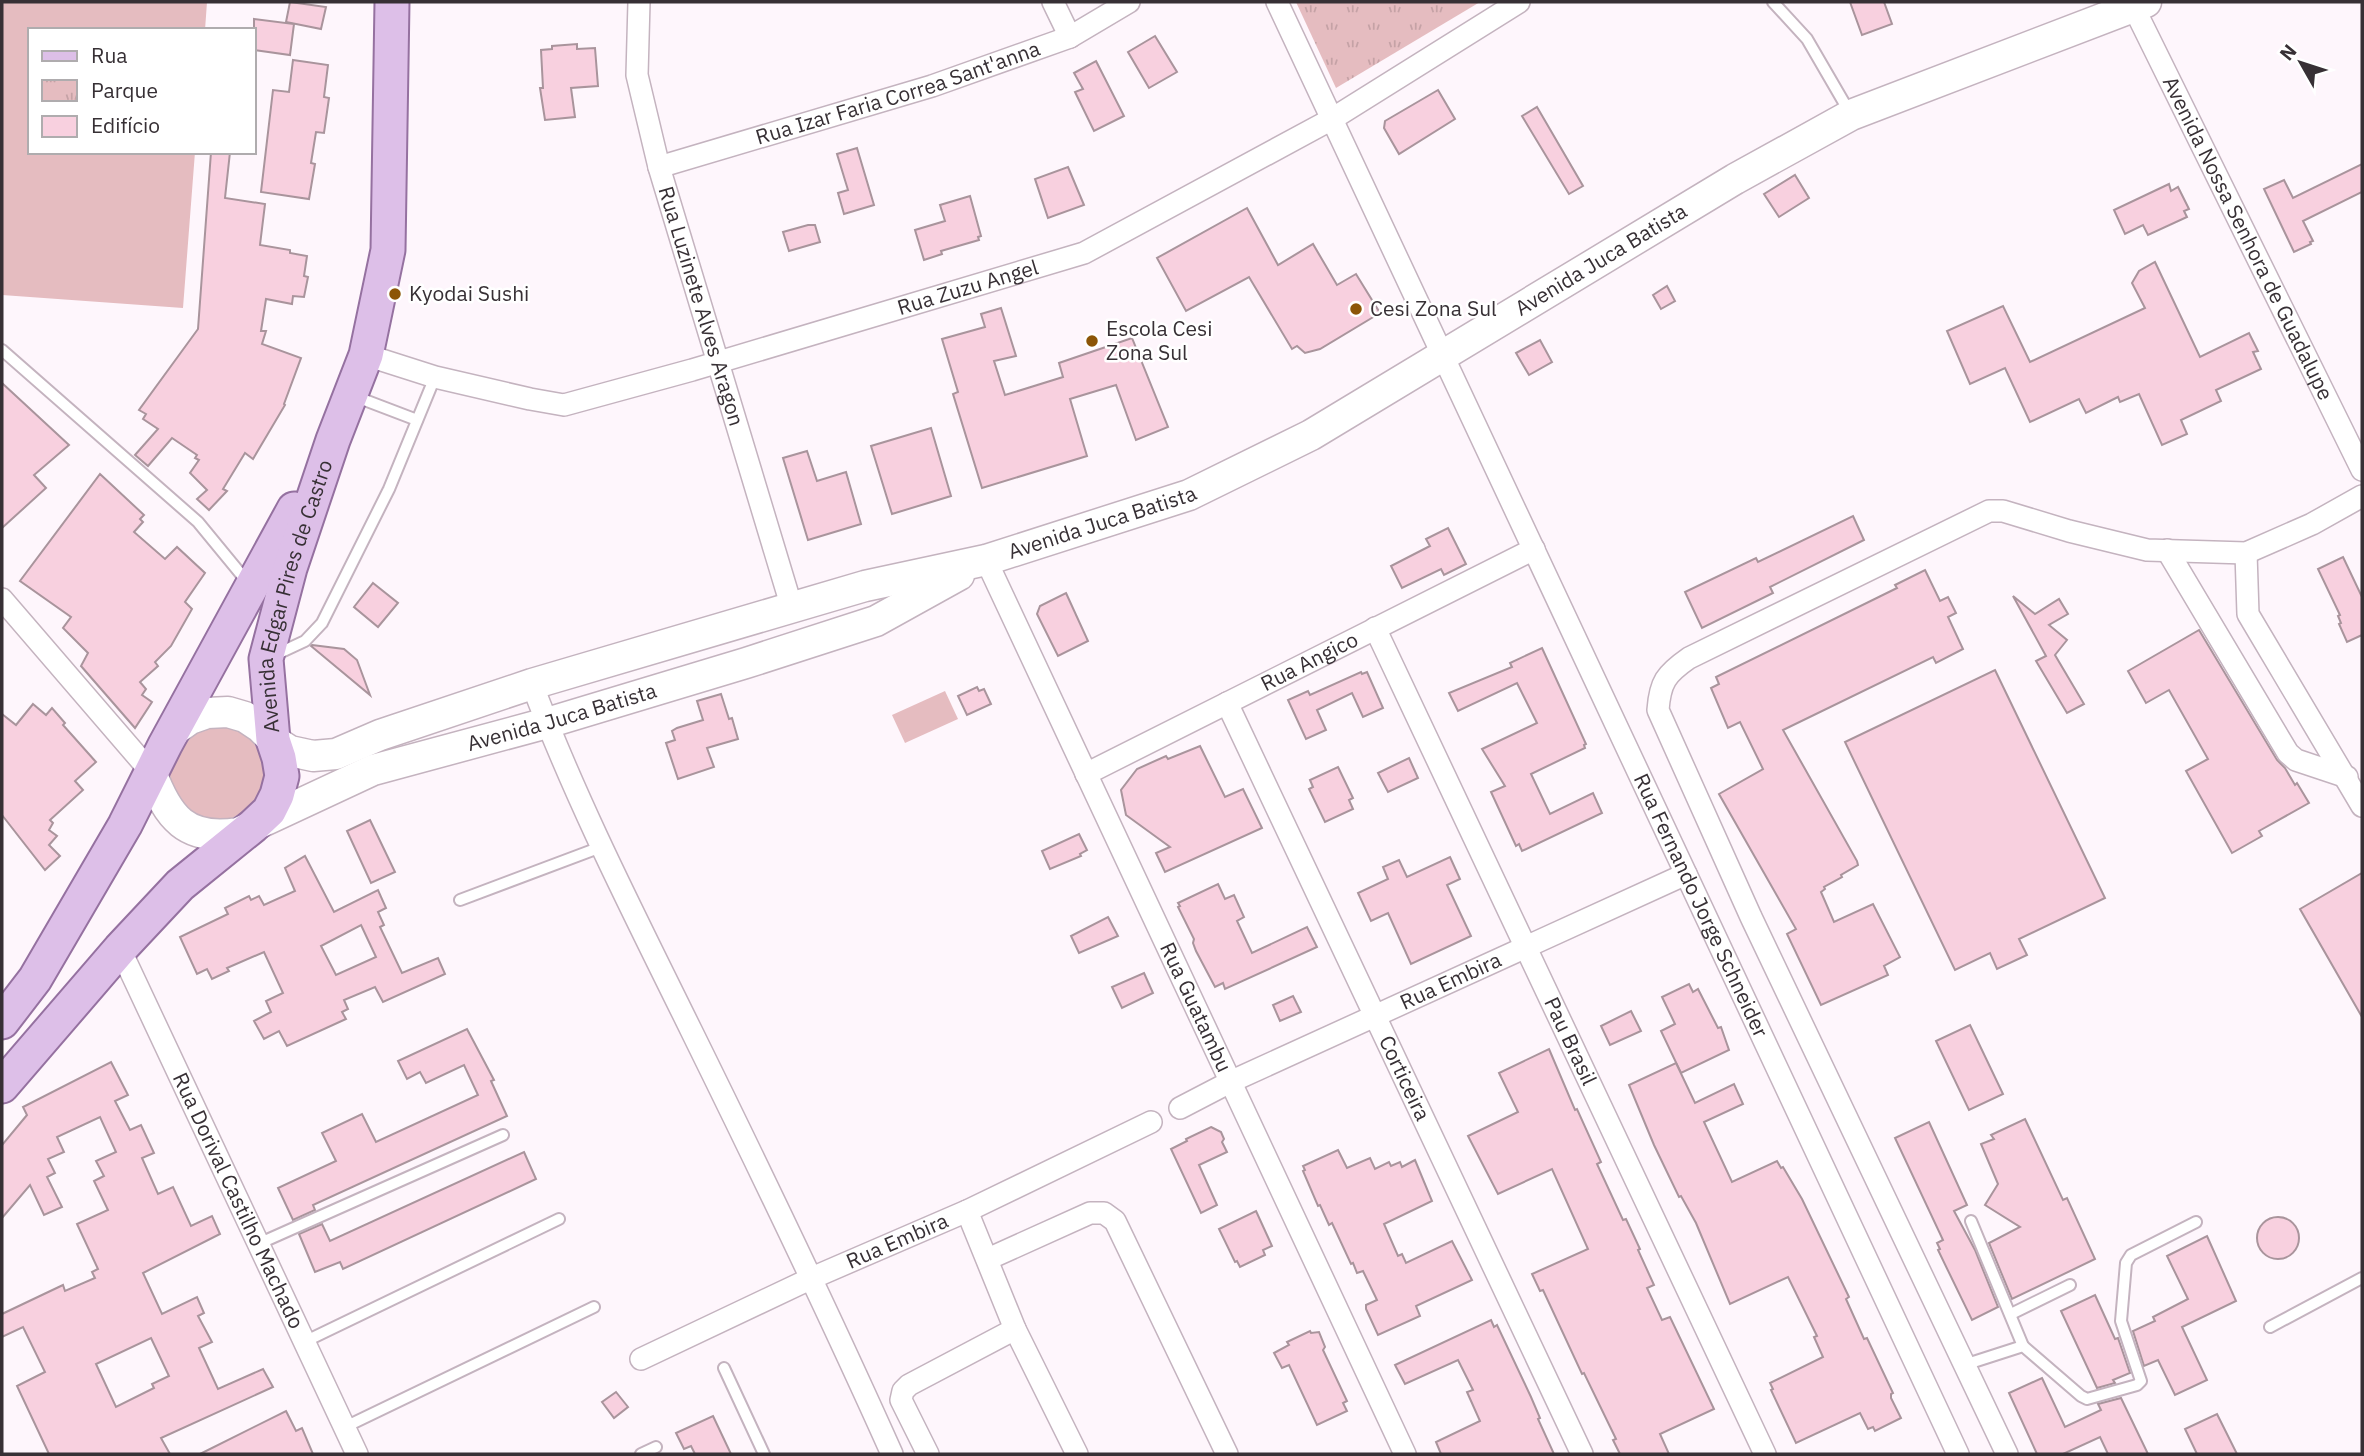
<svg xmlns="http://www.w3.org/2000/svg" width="2364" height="1456" font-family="'IBM Plex Sans',sans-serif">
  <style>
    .green { fill: #e5bcc0 }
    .park { fill: url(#park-tufts) }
    .building { fill: #f8d0df; stroke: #a9949c; stroke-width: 2; fill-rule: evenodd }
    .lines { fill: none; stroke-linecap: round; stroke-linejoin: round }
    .service-casing { stroke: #c4b3bf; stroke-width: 14 }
    .minor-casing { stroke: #c4b3bf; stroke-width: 24 }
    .secondary-casing { stroke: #c4b3bf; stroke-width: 33 }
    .primary-casing { stroke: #9571a0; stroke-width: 37 }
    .service { stroke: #fff; stroke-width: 10 }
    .minor { stroke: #fff; stroke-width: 21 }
    .secondary { stroke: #fff; stroke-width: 30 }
    .primary { stroke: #ddbfe8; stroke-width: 33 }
    .poi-dot { fill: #8c5507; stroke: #fff; stroke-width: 2.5 }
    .labels { text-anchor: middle; stroke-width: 5; stroke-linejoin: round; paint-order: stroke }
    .street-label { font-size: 21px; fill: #373035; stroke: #fff }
    .poi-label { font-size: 21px; fill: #373035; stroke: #fff; text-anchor: start }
  </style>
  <defs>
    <pattern id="park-tufts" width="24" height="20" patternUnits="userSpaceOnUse" patternTransform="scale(1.75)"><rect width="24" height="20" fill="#e5bcc0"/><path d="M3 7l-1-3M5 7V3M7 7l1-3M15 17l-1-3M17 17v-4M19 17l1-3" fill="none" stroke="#c5a2a6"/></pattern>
  </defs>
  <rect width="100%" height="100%" fill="#fef6fc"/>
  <g class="green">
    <polygon points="2,2 207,2 205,30 30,30 30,152 195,152 183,308 2,295"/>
    <polygon points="945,691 958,719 905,743 892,715"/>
    <circle cx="218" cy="774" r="48"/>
  </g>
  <polygon class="park" points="1296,2 1480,2 1336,88"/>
  <g class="building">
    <polygon points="290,2 326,7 321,29 286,22"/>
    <polygon points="1850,2 1884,2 1892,24 1862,35"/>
    <polygon points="254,19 294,24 290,55 254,50"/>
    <polygon points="1155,36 1177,72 1149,88 1128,52"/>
    <polygon points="577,44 577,49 595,48 598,86 571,88 575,117 545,120 540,88 543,88 541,50 552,49 552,46"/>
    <polygon points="293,60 328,65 324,97 329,98 324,133 316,132 311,163 315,164 309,199 261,192 273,90 289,92"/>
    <polygon points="1096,61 1124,116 1094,131 1075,92 1083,89 1074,73"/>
    <polygon points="1438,90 1455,119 1399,154 1384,128 1385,121"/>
    <polygon points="1537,107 1583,186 1569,194 1522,116"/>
    <polygon points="857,148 874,205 844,214 838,193 848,190 837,154"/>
    <polygon points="211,152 230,152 225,198 265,204 260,245 290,250 290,253 307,256 304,276 308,277 304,297 293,296 292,304 266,299 261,331 266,331 262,344 301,358 284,404 285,405 253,459 245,453 223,489 227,491 209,510 197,499 207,490 190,473 199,460 195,458 197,455 172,438 148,466 135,455 158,429 143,419 146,414 139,410 198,329"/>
    <polygon points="2362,164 2362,192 2303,221 2313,241 2310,242 2311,244 2294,252 2264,189 2284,180 2293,198"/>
    <polygon points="1068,167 1084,205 1048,218 1035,179"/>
    <polygon points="1795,175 1809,198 1779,217 1764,194"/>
    <polygon points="2169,184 2171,191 2178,187 2189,209 2184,211 2187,217 2148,235 2143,225 2125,234 2114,210"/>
    <polygon points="970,196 981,236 978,237 979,240 941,251 942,254 924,260 915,230 945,221 940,205"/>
    <polygon points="1247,208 1278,265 1313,244 1337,285 1356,274 1380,313 1320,349 1305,353 1297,346 1292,349 1249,277 1186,311 1157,258"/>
    <polygon points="808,225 815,225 820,242 789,251 783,232"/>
    <polygon points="2155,262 2200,357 2249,333 2258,351 2253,352 2261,369 2216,390 2221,401 2181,420 2187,434 2162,445 2139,394 2120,402 2118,397 2086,413 2079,399 2030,422 2005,368 1970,384 1947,331 2003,306 2030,362 2145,308 2132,283 2139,271"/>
    <polygon points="1667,286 1675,301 1661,309 1653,295"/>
    <polygon points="1001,308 1016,356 994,361 1005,395 1063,377 1059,363 1132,338 1168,427 1136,440 1116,385 1070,399 1087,456 982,488 953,394 958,392 942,339 985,327 981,314"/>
    <polygon points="1540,340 1552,362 1529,375 1516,353"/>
    <polygon points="2,383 69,445 34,475 46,488 2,528"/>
    <polygon points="931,428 951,496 892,514 871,446"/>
    <polygon points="807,451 817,481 846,472 861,524 808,540 783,458"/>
    <polygon points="100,474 144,515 140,519 143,522 134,532 165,559 177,547 205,573 185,602 192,609 171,646 155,662 158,666 140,682 146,689 142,695 152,702 135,728 81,666 88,653 63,628 71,617 20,581"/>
    <polygon points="1853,516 1864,540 1770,587 1773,593 1702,628 1685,592 1756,558 1758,562"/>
    <polygon points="1448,528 1466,564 1444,575 1441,569 1402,588 1391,566 1430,546 1426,539"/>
    <polygon points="2343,557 2362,597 2362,635 2347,642 2339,624 2341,623 2338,616 2340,615 2318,569"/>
    <polygon points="1925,570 1940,601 1948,597 1956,613 1948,617 1963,649 1936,663 1933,657 1783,730 1857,861 1858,865 1841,875 1842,877 1824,887 1825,889 1821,892 1834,922 1873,904 1900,957 1884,966 1888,975 1821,1005 1787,934 1796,929 1719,794 1763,769 1740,722 1728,728 1711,688 1719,684 1716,677 1897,588 1895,585"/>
    <polygon points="373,583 398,603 378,627 354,607"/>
    <polygon points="1066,593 1088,641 1058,656 1037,614 1040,606"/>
    <polygon points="2013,596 2035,614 2059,599 2068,614 2049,625 2067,640 2055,655 2084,704 2067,713 2036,661 2046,656"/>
    <polygon points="2199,630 2277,760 2285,768 2295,785 2297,783 2309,803 2259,831 2262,836 2232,853 2186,771 2208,759 2169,690 2146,703 2128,671"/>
    <polygon points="312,645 344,649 357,660 370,695 311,646"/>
    <polygon points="1542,648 1586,744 1584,745 1585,748 1531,774 1550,814 1593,793 1602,813 1522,851 1519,844 1516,846 1491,792 1505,786 1482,749 1537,723 1517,683 1458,711 1449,693 1512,667 1510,663"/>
    <polygon points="1995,670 2105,898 2019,939 2027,955 1997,969 1990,953 1955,970 1845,742"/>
    <polygon points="1361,672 1362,674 1367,672 1383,708 1363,717 1352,693 1317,710 1326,730 1306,739 1288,700 1308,691 1310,695"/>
    <polygon points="977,687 979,691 984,689 991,704 967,715 958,696"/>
    <polygon points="721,694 729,719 732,718 738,739 707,748 714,767 678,779 666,743 675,740 672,731 677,728 703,720 697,701"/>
    <polygon points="33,704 46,715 52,708 65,723 63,725 96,762 75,781 83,790 50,820 53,823 49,830 57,836 49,845 60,856 45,870 2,815 2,714 16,725"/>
    <polygon points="1200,746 1225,797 1243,789 1262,828 1165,872 1156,853 1170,847 1126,815 1121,790 1137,769 1166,756 1168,759"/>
    <polygon points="1409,758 1418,778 1388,792 1378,773"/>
    <polygon points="1338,767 1353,798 1349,800 1353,809 1325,822 1309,789 1313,787 1310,780"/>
    <polygon points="370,820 395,872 371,883 347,831"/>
    <polygon points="1079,834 1087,850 1080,854 1081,856 1050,869 1042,851"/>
    <path d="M 305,856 L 334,912 L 378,890 L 386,908 L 378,912 L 384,925 L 380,927 L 402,973 L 438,958 L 445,974 L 383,1002 L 375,987 L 344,1000 L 348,1009 L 342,1012 L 346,1019 L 287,1046 L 279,1031 L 264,1039 L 254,1021 L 271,1012 L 266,1001 L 283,993 L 264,952 L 227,968 L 229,971 L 212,979 L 207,969 L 197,974 L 180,937 L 228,914 L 225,908 L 249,896 L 251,900 L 259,896 L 264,905 L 295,891 L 285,868 ZM 361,925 L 376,957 L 336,975 L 321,946 Z"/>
    <polygon points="1450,857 1460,879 1447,885 1471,936 1411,964 1388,913 1371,921 1358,893 1388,879 1383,867 1399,860 1407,877"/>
    <polygon points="2362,873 2362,1017 2300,909"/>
    <polygon points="1218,884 1225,899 1234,895 1244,917 1237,921 1252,953 1307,927 1317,947 1225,989 1223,983 1215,987 1196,951 1193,943 1194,939 1178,907 1180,906 1178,903"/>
    <polygon points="1108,917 1118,936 1079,953 1071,936"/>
    <polygon points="1144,973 1153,993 1122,1008 1112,987"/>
    <polygon points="1689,984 1693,992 1698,989 1718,1028 1721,1027 1729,1050 1681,1073 1661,1031 1675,1024 1662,997"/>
    <polygon points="1293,996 1301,1012 1280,1021 1273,1005"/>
    <polygon points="1631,1011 1641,1031 1610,1045 1601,1026"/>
    <polygon points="1970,1025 2003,1094 1969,1110 1936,1041"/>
    <polygon points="467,1029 494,1080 491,1081 507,1116 313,1205 315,1210 293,1220 278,1188 336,1161 322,1133 362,1114 376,1142 478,1095 464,1065 426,1083 420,1072 407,1079 398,1061"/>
    <polygon points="1549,1049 1575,1110 1577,1109 1601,1162 1597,1164 1623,1220 1626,1219 1640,1249 1638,1250 1654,1285 1647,1288 1662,1320 1670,1317 1714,1409 1660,1434 1669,1454 1620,1454 1613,1440 1616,1439 1584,1373 1582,1374 1543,1290 1540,1291 1532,1274 1588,1249 1552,1169 1498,1194 1468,1136 1518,1112 1499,1073"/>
    <path d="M 111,1062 L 128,1095 L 115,1101 L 130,1130 L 141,1125 L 154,1153 L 142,1158 L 158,1194 L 173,1187 L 191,1226 L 212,1216 L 220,1234 L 143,1273 L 162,1314 L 197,1297 L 204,1313 L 198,1316 L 212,1342 L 199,1348 L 218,1389 L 263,1369 L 273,1387 L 161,1438 L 170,1454 L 49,1454 L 17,1386 L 45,1372 L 23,1327 L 2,1337 L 2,1314 L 63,1285 L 65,1291 L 95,1278 L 92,1272 L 98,1269 L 77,1224 L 108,1210 L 94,1181 L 104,1176 L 96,1161 L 116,1152 L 100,1117 L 57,1137 L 64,1152 L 48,1159 L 55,1173 L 47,1177 L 62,1207 L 44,1215 L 30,1185 L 2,1218 L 2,1145 L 27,1115 L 23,1107 ZM 151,1338 L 169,1376 L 152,1384 L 154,1388 L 116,1407 L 96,1364 Z"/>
    <polygon points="1676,1063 1695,1103 1734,1084 1743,1104 1704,1122 1732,1182 1777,1161 1781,1168 1783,1167 1802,1199 1849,1297 1846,1299 1864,1339 1867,1338 1893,1393 1891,1394 1891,1398 1901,1418 1875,1431 1873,1427 1868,1429 1860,1413 1796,1443 1771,1390 1773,1389 1770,1383 1823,1357 1814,1337 1817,1336 1788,1277 1730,1304 1696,1223 1681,1196 1679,1197 1654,1145 1629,1085"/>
    <polygon points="2025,1119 2063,1200 2067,1198 2095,1259 2012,1299 1989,1243 2020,1227 1985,1205 1998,1184 1981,1144 1994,1139 1991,1135"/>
    <polygon points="1929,1122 1967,1205 1954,1211 1975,1250 1998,1307 1972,1320 1938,1250 1940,1249 1937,1243 1943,1240 1895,1138"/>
    <polygon points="1211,1127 1221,1132 1224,1139 1222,1142 1227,1152 1199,1165 1217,1205 1201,1213 1171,1149 1187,1141 1186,1139"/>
    <polygon points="1338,1150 1347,1168 1370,1158 1375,1169 1389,1162 1391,1166 1400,1162 1402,1167 1415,1160 1432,1201 1384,1224 1398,1256 1402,1254 1406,1263 1452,1241 1472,1280 1416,1306 1420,1316 1378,1335 1366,1309 1366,1305 1377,1300 1363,1271 1357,1273 1353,1263 1351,1264 1332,1223 1329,1225 1320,1205 1318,1206 1303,1171 1305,1170 1303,1166"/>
    <polygon points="524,1152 536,1179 343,1269 340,1262 315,1272 299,1234 322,1224 330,1241"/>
    <polygon points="1256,1211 1272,1246 1263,1250 1265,1255 1240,1267 1237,1261 1235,1262 1219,1229"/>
    <circle cx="2278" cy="1238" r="21"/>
    <polygon points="2207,1236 2236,1301 2182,1327 2207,1380 2175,1395 2158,1360 2144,1366 2133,1331 2155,1321 2153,1317 2188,1299 2167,1256"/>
    <polygon points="2095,1295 2115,1339 2118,1338 2130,1373 2113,1380 2115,1383 2097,1388 2061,1311"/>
    <polygon points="1491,1320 1494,1327 1497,1325 1531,1397 1540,1418 1538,1419 1554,1454 1441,1454 1436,1442 1480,1421 1467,1392 1473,1390 1458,1360 1405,1384 1395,1365"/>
    <polygon points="1310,1331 1311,1333 1319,1332 1325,1347 1323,1350 1347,1401 1343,1403 1347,1411 1317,1425 1289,1365 1282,1368 1274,1353 1289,1345 1287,1342"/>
    <polygon points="2042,1378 2065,1427 2101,1410 2098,1404 2121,1398 2148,1454 2108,1454 2100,1437 2063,1454 2037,1454 2009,1393"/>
    <polygon points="616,1392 628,1407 614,1418 602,1402"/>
    <polygon points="286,1411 296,1431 302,1428 313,1454 200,1454"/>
    <polygon points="2217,1414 2237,1454 2197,1454 2185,1429"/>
    <polygon points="713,1416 731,1454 695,1454 691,1446 684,1449 676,1433"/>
  </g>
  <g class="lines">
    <g class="service-casing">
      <g id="service">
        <polyline points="1773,2 1807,39 1850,113"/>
        <polyline points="2,350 198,522 249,584"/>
        <polyline points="354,396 417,420"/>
        <polyline points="275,655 305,641 322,623 389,489 435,377"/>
        <polyline points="460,900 601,847"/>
        <polyline points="1971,1221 2023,1346"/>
        <polyline points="258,1244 503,1135"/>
        <polyline points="2011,1314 2070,1285"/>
        <polyline points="2270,1327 2362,1278"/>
        <polyline points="304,1342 559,1219"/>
        <polyline points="1964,1365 2023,1346 2081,1396 2087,1399 2137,1385 2141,1381 2121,1321 2126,1263 2131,1255 2196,1222"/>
        <polyline points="724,1368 764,1454"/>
        <polyline points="345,1427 594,1307"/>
        <polyline points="641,1454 656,1447"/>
      </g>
    </g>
    <g class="minor-casing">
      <g id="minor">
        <path id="s1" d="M 639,2 L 637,75 L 659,167 L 792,608"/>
        <polyline points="1053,2 1070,37"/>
        <path id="s2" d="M 1277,2 L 1958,1454"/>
        <path id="s3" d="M 2133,6 L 2362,470"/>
        <path id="s4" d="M 659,167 L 932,86 L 1070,37 L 1129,2"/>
        <path id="s5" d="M 366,355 L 435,377 L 530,399 L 564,405 L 692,370 L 1084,253 L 1332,119 L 1519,2"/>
        <polyline points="2167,550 2288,753 2296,760 2347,777"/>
        <polyline points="2246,553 2248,614 2362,806"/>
        <path id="s6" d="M 986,560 L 1405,1454"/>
        <polyline points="2,599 151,772"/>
        <path id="s7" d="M 1375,628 L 1765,1454"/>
        <path d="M 532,684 C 577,803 635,916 691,1030 C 760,1170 828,1311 892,1454"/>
        <path id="s8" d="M 1227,703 L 1582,1454"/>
        <path id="s9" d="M 1086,774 L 1534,549"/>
        <path id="s10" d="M 120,949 L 357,1454"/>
        <path id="s11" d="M 1180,1108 L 1230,1082 L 1686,874"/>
        <polyline points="967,1211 1015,1329 1077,1454"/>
        <polyline points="988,1259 1090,1213 1104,1213 1115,1221 1227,1454"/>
        <path id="s12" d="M 641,1359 L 812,1278 L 967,1211 L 1151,1122"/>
        <polyline points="928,1454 901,1400 903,1391 909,1385 1015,1329"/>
        <path d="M 2007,1454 L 1751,917 L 1658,710 C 1660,682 1666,674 1689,658 L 1989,511 L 2003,511 L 2069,531 L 2147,550 L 2246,553 L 2312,524 L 2362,496"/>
      </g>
    </g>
    <g class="secondary-casing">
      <g id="secondary">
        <path id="s13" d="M 168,740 L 176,729 L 190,719 L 207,713 L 228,712 L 245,717 L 260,727 L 273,740 L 290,751 L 313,756 L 336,754 L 380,735 L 532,684 L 865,586 L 986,560 L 1189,495 L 1311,435 L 1735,179 L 1851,115 L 2146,2"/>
        <path id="s14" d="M 151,772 C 168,818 186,841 238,833 L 373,770 L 547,723 L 746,663 L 876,621 L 959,575"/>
      </g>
    </g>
    <g class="primary-casing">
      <g id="primary">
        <polyline points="2,1022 35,979 125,825 165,745 294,509"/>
        <path id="s15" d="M 2,1086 L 120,949 L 180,885 L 253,826 L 269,811 L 277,795 L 282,776 L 279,758 L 273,740 L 266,659 L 290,568 L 333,440 L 366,355 L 388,250 L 392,2"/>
      </g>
    </g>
    <use href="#service" class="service"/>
    <use href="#minor" class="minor"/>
    <use href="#secondary" class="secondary"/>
    <use href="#primary" class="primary"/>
  </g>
  <g class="poi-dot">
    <circle cx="395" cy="294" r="7"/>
    <circle cx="1356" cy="309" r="7"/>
    <circle cx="1092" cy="341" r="7"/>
  </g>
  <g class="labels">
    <g class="street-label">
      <text dy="7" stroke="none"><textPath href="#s4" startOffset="250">Rua Izar Faria Correa Sant'anna</textPath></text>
      <text dy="7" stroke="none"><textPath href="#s3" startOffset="259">Avenida Nossa Senhora de Guadalupe</textPath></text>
      <text dy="7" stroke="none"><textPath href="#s13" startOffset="1558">Avenida Juca Batista</textPath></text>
      <text dy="7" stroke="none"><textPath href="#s5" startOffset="625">Rua Zuzu Angel</textPath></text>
      <text dy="7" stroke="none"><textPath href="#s1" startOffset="313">Rua Luzinete Alves Aragon</textPath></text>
      <text dy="7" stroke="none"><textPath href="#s13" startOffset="992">Avenida Juca Batista</textPath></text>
      <text dy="7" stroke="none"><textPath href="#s15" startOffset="607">Avenida Edgar Pires de Castro</textPath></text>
      <text dy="7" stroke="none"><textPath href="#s9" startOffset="250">Rua Angico</textPath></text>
      <text dy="7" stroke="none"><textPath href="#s14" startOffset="464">Avenida Juca Batista</textPath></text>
      <text dy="7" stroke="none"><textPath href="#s2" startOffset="998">Rua Fernando Jorge Schneider</textPath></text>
      <text dy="7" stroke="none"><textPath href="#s11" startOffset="299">Rua Embira</textPath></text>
      <text dy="7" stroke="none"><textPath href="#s6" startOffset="494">Rua Guatambu</textPath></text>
      <text dy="7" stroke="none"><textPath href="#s7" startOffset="457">Pau Brasil</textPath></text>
      <text dy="7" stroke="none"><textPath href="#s8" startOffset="415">Corticeira</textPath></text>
      <text dy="7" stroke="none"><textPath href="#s10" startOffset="278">Rua Dorival Castilho Machado</textPath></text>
      <text dy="7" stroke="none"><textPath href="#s12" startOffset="282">Rua Embira</textPath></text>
    </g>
    <g class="poi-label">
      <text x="409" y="301">Kyodai Sushi</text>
      <text x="1370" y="316">Cesi Zona Sul</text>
      <text x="1106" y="336">Escola Cesi<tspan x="1106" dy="24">Zona Sul</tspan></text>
    </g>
  </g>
  <rect width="2364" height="1456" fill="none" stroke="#373035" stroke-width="7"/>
  <rect x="28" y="28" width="228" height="126" fill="#ffffff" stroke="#afacae" stroke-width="2"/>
  <rect x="42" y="51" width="35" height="10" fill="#ddbfe8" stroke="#afacae" stroke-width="2"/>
  <text x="91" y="63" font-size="21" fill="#373035">Rua</text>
  <rect x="42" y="80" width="35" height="21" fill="url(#park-tufts)" stroke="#afacae" stroke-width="2"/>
  <text x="91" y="98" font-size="21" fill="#373035">Parque</text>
  <rect x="42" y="116" width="35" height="21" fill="#f8d0df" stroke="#afacae" stroke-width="2"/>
  <text x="91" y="133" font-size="21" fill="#373035">Edifício</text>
  <g transform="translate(2301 63) rotate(309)" stroke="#ffffff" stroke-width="5" paint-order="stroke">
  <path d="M0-5L12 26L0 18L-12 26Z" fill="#373035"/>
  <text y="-10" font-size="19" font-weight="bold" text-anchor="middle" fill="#373035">N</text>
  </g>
</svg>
